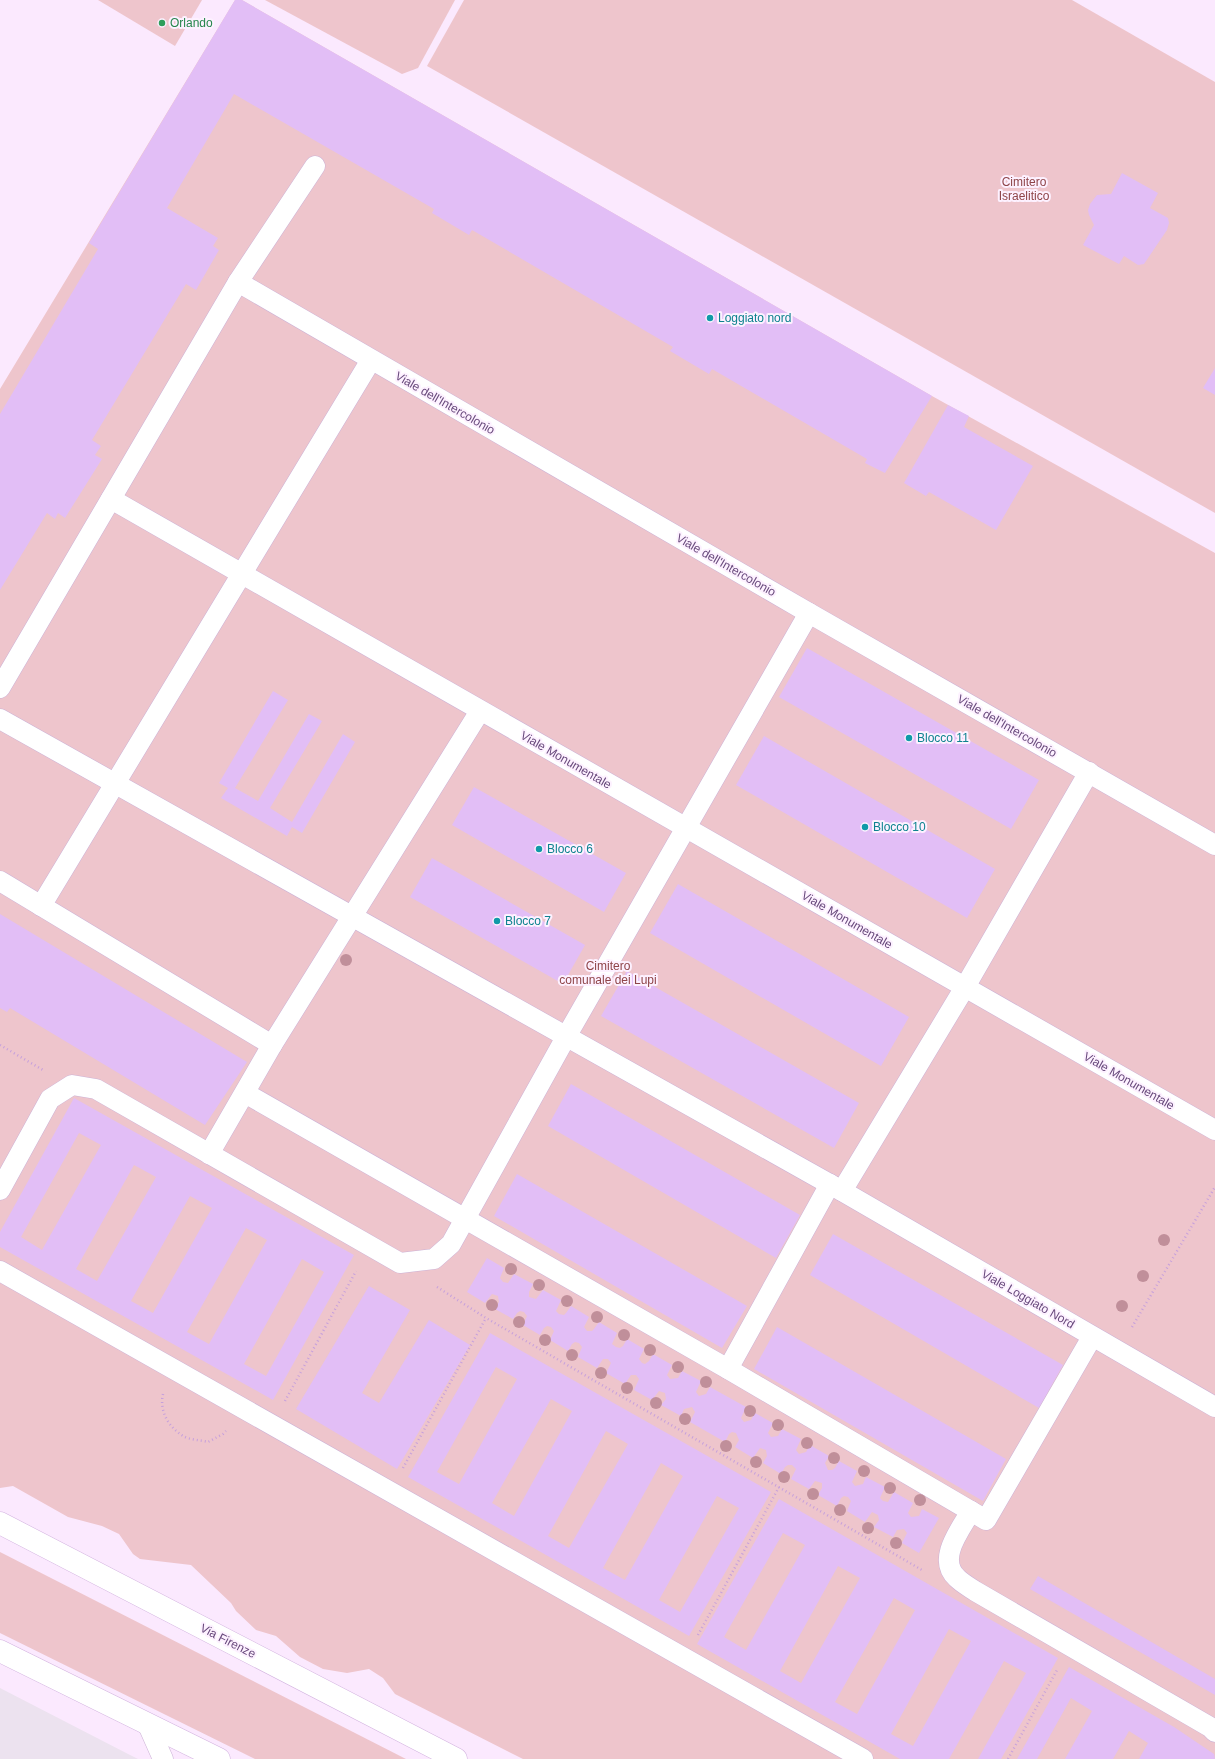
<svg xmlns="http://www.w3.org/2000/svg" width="1215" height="1759" font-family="Helvetica,sans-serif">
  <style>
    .industrial { fill: #ece2ef }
    .green { fill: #eec5cc }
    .building { fill: #e2bef6; fill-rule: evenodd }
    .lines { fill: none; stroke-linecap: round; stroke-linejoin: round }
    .service-casing { stroke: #ccb2d6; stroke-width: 21 }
    .secondary-casing { stroke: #d2b3df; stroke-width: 23 }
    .path { stroke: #c6a0dc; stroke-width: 2.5; stroke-dasharray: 1 3; stroke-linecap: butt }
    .service { stroke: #fff; stroke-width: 20 }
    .secondary { stroke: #fff; stroke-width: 22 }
    .tree { fill: #c08f9a }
    .leisure-dot { fill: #2e9e5b; stroke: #fdf1ff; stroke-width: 1.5 }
    .culture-dot { fill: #0f9aa8; stroke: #fdf1ff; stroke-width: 1.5 }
    .labels { text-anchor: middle; stroke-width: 4; stroke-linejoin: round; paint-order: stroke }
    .leisure-label { font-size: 12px; fill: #27864d; stroke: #fdf1ff; text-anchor: start }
    .park-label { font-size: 12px; fill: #8f4549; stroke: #fdf1ff }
    .culture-label { font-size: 12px; fill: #0d838f; stroke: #fdf1ff; text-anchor: start }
    .street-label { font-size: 12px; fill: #68497c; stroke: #fdf1ff }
  </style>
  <rect width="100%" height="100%" fill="#fbe9fe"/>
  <polygon class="industrial" points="0,1688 130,1755 138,1759 0,1759"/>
  <g class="green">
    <polygon points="98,0 202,0 175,46"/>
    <polygon points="235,0 242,0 932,396 1215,553 1215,1759 523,1759 395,1694 383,1678 369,1669 347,1673 323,1669 300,1657 276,1636 256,1630 236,1611 231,1603 191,1565 140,1559 133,1554 119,1534 102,1526 68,1517 13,1486 0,1488 0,389"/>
    <polygon points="265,0 455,0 418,68 402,74"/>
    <polygon points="464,0 1072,0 1215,82 1215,513 427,66"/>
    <polygon points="0,1552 406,1759 255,1759 0,1633"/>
  </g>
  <g class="building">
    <polygon points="235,0 242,0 932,396 885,473 865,463 867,459 712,369 709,374 670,351 673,347 472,230 469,235 432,213 434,209 234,94 167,208 218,238 213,246 219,250 196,290 186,284 92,440 101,446 95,455 102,459 65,518 58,513 55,519 47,513 0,590 0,414 98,249 89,243"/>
    <polygon points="1122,173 1158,193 1150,208 1168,218 1169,223 1167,230 1144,264 1138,265 1124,256 1119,264 1083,245 1094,225 1089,215 1088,210 1090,204 1097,195 1111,194"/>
    <polygon points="1215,368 1215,395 1203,388"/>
    <polygon points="948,405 969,416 964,427 1033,466 996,530 929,492 926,496 904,483"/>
    <polygon points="807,648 1039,780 1011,829 779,697"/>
    <polygon points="273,691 288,700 235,788 258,801 309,714 322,721 270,808 292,822 343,734 355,742 302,833 292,827 287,836 221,798 228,788 219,783"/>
    <polygon points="764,736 995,869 967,918 736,785"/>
    <polygon points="474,787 626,873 604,912 452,825"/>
    <polygon points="432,858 585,945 563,984 410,897"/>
    <polygon points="678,884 909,1017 881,1066 650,933"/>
    <polygon points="0,914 247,1062 205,1125 10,1008 7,1012 0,1008"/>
    <polygon points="627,971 859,1103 834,1148 601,1016"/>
    <polygon points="571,1084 800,1215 776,1258 548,1126"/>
    <path d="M 74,1098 L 354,1255 L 273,1400 L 0,1247 L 0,1232 ZM 79,1133 L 101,1145 L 42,1250 L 21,1237 ZM 134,1165 L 156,1177 L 97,1281 L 76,1269 ZM 190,1196 L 212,1208 L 153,1313 L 131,1301 ZM 246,1228 L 267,1240 L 209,1344 L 187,1332 ZM 302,1259 L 324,1272 L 266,1376 L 244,1364 Z"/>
    <polygon points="517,1174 747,1306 722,1348 494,1216"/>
    <polygon points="833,1234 1063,1365 1039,1408 810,1275"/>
    <polygon points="487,1258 504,1268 500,1278 503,1282 508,1283 514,1274 533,1284 529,1292 529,1297 536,1299 543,1290 561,1300 556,1311 559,1314 564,1315 566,1313 571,1306 589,1317 584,1327 587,1331 592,1331 594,1329 599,1322 617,1333 612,1344 616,1347 620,1348 623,1346 627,1339 644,1349 639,1359 642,1363 645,1364 649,1361 653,1354 672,1365 667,1375 670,1379 678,1378 682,1371 701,1381 696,1392 699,1396 706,1394 710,1387 746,1407 741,1418 744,1422 751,1420 755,1413 773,1423 768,1433 771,1437 778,1436 782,1429 801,1439 796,1450 799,1454 806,1452 810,1445 829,1456 825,1463 828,1470 832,1470 835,1468 839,1461 857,1471 852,1482 855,1486 863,1484 866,1477 885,1487 880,1498 883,1501 888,1502 894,1492 913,1503 908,1513 911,1517 919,1516 922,1509 939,1518 919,1553 902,1543 907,1533 904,1529 897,1530 893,1537 874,1527 879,1520 878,1515 872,1512 865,1522 847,1511 851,1501 848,1497 844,1496 841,1498 837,1506 818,1495 822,1488 822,1483 815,1481 809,1489 791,1479 796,1469 792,1465 788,1465 785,1467 781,1474 763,1463 767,1456 766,1450 760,1448 753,1458 735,1447 739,1440 736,1433 732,1432 729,1434 725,1442 690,1422 695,1412 692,1407 684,1409 681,1416 661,1405 666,1399 665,1393 659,1391 652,1400 634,1390 639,1379 636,1375 631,1375 625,1384 606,1373 611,1363 608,1359 603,1359 597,1368 578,1357 582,1347 579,1343 575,1342 572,1344 568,1351 550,1340 554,1331 551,1327 547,1326 544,1328 540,1335 523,1325 527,1316 524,1312 520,1311 517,1313 513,1319 495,1309 499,1302 498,1296 492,1294 485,1303 467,1292"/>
    <polygon points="369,1286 410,1310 362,1393 379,1403 429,1320 470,1345 397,1469 296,1409"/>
    <polygon points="777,1327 1006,1459 983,1501 754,1369"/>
    <path d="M 490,1333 L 771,1492 L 689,1636 L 408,1477 ZM 496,1367 L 517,1379 L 459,1484 L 437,1472 ZM 551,1399 L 572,1411 L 514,1516 L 492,1503 ZM 606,1431 L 628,1444 L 569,1548 L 548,1536 ZM 661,1463 L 683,1476 L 625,1580 L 603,1568 ZM 717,1496 L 739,1508 L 680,1612 L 659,1600 Z"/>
    <path d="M 779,1499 L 1058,1658 L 1001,1759 L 978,1759 L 1026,1673 L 1004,1661 L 949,1759 L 900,1759 L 697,1644 ZM 783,1533 L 805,1545 L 746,1650 L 724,1637 ZM 838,1566 L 860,1578 L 801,1683 L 780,1671 ZM 894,1598 L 915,1610 L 857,1714 L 835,1702 ZM 949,1629 L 971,1641 L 913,1746 L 891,1734 Z"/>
    <polygon points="1038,1576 1215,1679 1215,1695 1030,1589"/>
    <polygon points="1069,1667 1174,1727 1214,1754 1215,1759 1139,1759 1148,1743 1129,1731 1113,1759 1065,1759 1092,1711 1071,1698 1037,1759 1017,1759"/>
  </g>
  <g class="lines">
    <g class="service-casing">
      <g id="service">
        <polyline points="238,282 809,613 1215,845"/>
        <polyline points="111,499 1215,1130"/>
        <polyline points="0,688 238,282 315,166"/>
        <polyline points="0,719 842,1191 1215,1407"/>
        <polyline points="0,881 272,1045 480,711"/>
        <polyline points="41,906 371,360"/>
        <polyline points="245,1093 728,1369 986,1520 1092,1337"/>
        <polyline points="209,1154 272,1045"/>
        <polyline points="0,1190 50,1099 72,1085 96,1089 400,1263 434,1259 451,1244 566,1037 809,613"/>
        <polyline points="842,1191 965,987 1089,772"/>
        <polyline points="0,1271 863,1759"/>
        <polyline points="728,1369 830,1184"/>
        <path d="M 971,1511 C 961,1529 936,1559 957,1578 C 962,1583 969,1587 975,1591 L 1210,1727 L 1215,1732"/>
        <polyline points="147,1723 163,1759"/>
      </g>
    </g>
    <g class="secondary-casing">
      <g id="secondary">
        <polyline points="0,1523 456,1759"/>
        <polyline points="0,1651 219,1759"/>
      </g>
    </g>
    <g class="path">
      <polyline points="0,1045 43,1070"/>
      <polyline points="437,1287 486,1318 922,1570"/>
      <polyline points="1132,1327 1215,1187"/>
      <path d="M 163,1394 C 159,1412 169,1427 183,1436 C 190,1440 201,1440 208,1442 L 223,1434 L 226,1431"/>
      <polyline points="285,1401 356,1271"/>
      <polyline points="403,1468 486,1318"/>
      <polyline points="698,1635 779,1487"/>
      <polyline points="1008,1759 1057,1670"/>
    </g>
    <use href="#service" class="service"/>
    <use href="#secondary" class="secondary"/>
  </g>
  <g class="tree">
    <circle cx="346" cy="960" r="6"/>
    <circle cx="1164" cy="1240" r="6"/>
    <circle cx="511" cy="1269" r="6"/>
    <circle cx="1143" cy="1276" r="6"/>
    <circle cx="539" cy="1285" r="6"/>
    <circle cx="567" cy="1301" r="6"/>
    <circle cx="492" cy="1305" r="6"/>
    <circle cx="1122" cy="1306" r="6"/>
    <circle cx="597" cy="1317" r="6"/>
    <circle cx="519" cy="1322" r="6"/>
    <circle cx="624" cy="1335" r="6"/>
    <circle cx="545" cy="1340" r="6"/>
    <circle cx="650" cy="1350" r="6"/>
    <circle cx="572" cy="1355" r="6"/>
    <circle cx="678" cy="1367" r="6"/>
    <circle cx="601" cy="1373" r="6"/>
    <circle cx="706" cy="1382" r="6"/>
    <circle cx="627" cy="1388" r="6"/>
    <circle cx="656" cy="1403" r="6"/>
    <circle cx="750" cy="1411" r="6"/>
    <circle cx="685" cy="1419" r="6"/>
    <circle cx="778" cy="1425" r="6"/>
    <circle cx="807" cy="1443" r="6"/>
    <circle cx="726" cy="1446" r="6"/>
    <circle cx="834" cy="1458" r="6"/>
    <circle cx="756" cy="1462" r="6"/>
    <circle cx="864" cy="1471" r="6"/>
    <circle cx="784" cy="1477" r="6"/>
    <circle cx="890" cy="1488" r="6"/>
    <circle cx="813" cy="1494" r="6"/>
    <circle cx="920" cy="1500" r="6"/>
    <circle cx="840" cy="1510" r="6"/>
    <circle cx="868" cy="1528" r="6"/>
    <circle cx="896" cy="1543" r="6"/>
  </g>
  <circle class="leisure-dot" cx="162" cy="23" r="4"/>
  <g class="culture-dot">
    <circle cx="710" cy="318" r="4"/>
    <circle cx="909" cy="738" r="4"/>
    <circle cx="865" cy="827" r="4"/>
    <circle cx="539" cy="849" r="4"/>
    <circle cx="497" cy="921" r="4"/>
  </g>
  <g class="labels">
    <g class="leisure-label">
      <text x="170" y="27">Orlando</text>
    </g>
    <g class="park-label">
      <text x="1024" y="186">Cimitero<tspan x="1024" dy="14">Israelitico</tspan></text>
      <text x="608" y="970">Cimitero<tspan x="608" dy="14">comunale dei Lupi</tspan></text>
    </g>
    <g class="culture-label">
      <text x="718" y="322">Loggiato nord</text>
      <text x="917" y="742">Blocco 11</text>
      <text x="873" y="831">Blocco 10</text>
      <text x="547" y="853">Blocco 6</text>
      <text x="505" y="925">Blocco 7</text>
    </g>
    <g class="street-label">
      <text transform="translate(445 403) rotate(30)" y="4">Viale dell'Intercolonio</text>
      <text transform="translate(726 565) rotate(30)" y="4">Viale dell'Intercolonio</text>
      <text transform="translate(1007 726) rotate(30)" y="4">Viale dell'Intercolonio</text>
      <text transform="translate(566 760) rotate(30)" y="4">Viale Monumentale</text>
      <text transform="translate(847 920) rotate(30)" y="4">Viale Monumentale</text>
      <text transform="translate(1129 1081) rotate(30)" y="4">Viale Monumentale</text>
      <text transform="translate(1028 1299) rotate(30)" y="4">Viale Loggiato Nord</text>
      <text transform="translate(228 1641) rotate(27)" y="4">Via Firenze</text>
    </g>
  </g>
</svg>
